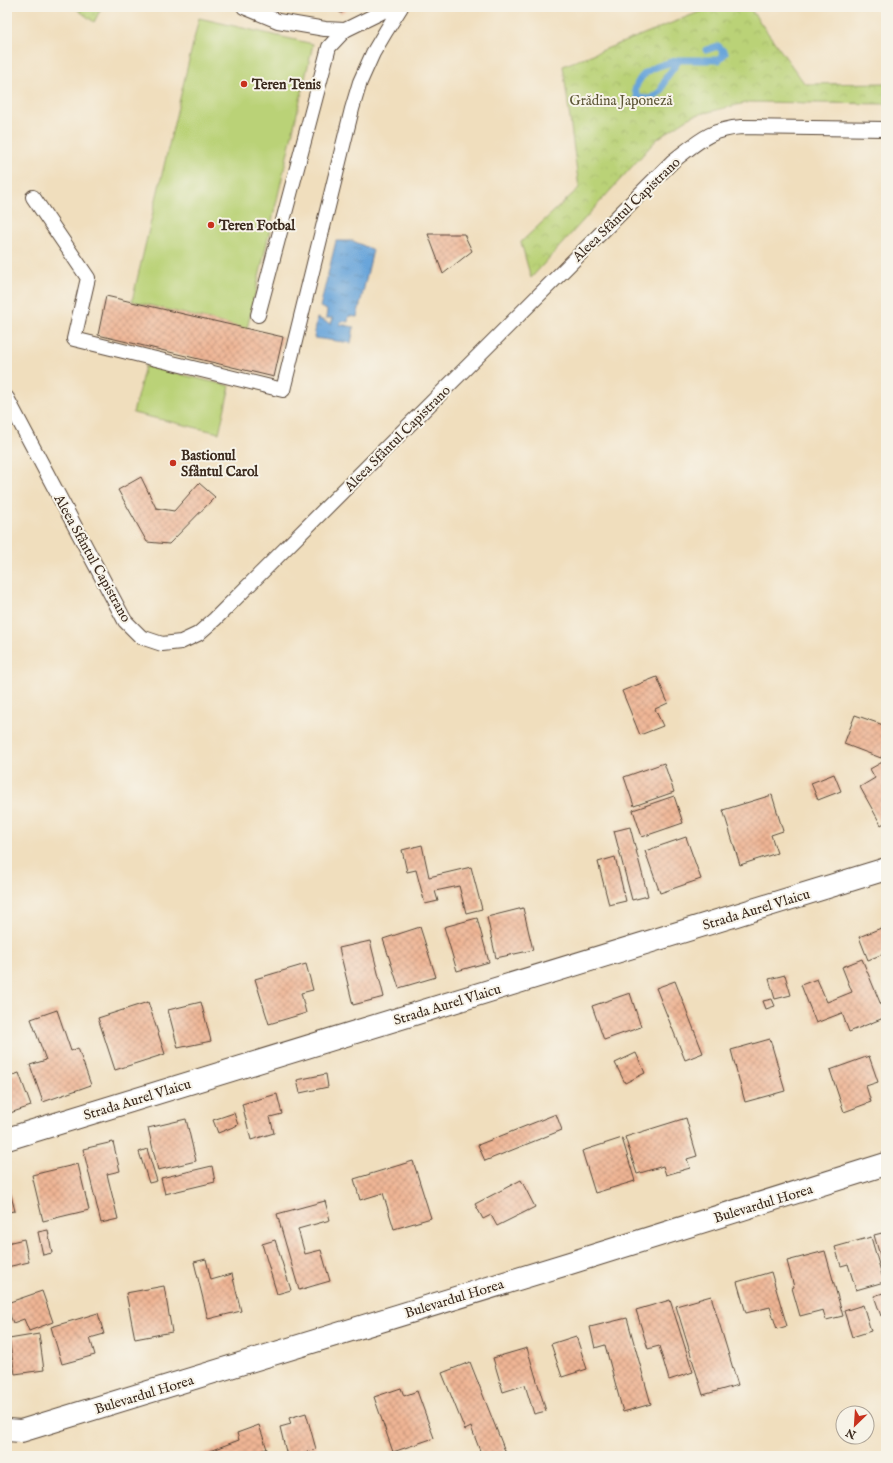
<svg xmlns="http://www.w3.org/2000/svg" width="893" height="1463" font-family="'IM FELL English',serif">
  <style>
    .park { fill: url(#park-crowns); stroke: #7a7e4a }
    .garden { fill: url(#garden-dots); stroke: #7a7e4a }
    .pitch { fill: #bad277; stroke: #7a7e4a }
    .water { fill: url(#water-ripples); stroke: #52687c }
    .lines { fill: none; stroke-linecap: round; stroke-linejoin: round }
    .stream { stroke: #69a5da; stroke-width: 7 }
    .building { fill: url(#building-cross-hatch) }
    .lane-casing { stroke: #564536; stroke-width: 16 }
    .street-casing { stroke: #564536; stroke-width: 24 }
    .primary-casing { stroke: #564536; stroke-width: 24 }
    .lane { stroke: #fff; stroke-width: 14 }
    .street { stroke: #fff; stroke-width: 22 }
    .primary { stroke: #fff; stroke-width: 22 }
    .poi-dot { fill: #c8321e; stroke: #f7f3e8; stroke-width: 1.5 }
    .labels { text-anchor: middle; stroke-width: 4; stroke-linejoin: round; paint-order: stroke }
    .poi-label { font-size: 14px; font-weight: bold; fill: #3b2a1e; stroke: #f7f3e8; text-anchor: start }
    .park-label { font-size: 14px; fill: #5b5434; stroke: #f7f3e8 }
    .street-label { font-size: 14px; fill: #3b2a1e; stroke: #f7f3e8 }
  </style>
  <defs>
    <pattern id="park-crowns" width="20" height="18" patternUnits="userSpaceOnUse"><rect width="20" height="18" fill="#bad277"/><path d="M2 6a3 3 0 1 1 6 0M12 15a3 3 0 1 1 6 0" fill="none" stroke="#a1b466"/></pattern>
    <pattern id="garden-dots" width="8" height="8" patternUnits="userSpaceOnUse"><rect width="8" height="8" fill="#bad277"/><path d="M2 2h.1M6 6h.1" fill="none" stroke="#a1b466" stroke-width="1.8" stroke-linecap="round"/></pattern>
    <pattern id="water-ripples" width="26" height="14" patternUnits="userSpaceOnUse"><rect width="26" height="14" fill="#69a5da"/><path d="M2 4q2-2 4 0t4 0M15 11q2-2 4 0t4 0" fill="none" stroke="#5887b0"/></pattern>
    <pattern id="building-cross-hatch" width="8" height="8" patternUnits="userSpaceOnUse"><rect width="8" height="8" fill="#efb594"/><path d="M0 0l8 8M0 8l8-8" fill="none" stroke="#c39378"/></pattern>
  </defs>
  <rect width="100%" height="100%" fill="#f7f3e8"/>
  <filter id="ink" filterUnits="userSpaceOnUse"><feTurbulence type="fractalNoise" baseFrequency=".025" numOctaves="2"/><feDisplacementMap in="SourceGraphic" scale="8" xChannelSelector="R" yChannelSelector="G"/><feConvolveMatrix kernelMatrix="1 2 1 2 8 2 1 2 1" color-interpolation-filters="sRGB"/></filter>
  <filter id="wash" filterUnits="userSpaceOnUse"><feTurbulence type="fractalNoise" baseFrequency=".012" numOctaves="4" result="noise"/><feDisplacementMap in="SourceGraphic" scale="16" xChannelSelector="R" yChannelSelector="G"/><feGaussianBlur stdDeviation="0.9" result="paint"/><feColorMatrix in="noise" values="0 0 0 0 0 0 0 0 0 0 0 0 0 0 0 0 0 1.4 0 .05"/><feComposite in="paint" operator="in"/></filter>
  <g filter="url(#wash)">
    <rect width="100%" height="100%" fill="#f0debd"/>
    <polygon class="park" points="712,7 749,7 805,84 886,83 886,104 749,102 692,116 657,139 531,278 521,242 579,188 563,66"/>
    <polygon class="garden" points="74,7 102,7 94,22"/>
    <g class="pitch">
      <polygon points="199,18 313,44 247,329 132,301"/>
      <polygon points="145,366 230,386 219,433 133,413"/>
    </g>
    <polygon class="water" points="336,241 353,241 373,250 357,317 349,316 348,322 341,321 340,324 354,327 351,343 314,338 317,318 331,324 333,318 326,318 327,310 320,307"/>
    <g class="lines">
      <path class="stream" d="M 679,60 C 660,65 640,69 635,90 L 638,98 L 650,99 L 661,91 L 666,78 L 679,60 L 719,60 L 725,53 L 718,46 L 706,50"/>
    </g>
    <g id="blocks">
      <g class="building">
        <polygon points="333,7 352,7 341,13"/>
        <polygon points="428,234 464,234 472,251 443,274"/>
        <polygon points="106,296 283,337 274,377 98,335"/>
        <polygon points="141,477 156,508 174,511 199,483 215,497 169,544 147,542 118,490"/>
        <polygon points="657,677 668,703 655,709 663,726 640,735 622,691"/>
        <polygon points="855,715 886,726 886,746 881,758 844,744"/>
        <polygon points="886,760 886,822 881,825 860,787 875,778 870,769"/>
        <polygon points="664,763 674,792 634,806 624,777"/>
        <polygon points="834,774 841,791 818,800 811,783"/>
        <polygon points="772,795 783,831 771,835 777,853 740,865 723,810"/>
        <polygon points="674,796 683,823 642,837 633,810"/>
        <polygon points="630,827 648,896 632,900 614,831"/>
        <polygon points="686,837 701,879 660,893 645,851"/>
        <polygon points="422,845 429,877 471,867 482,909 466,913 459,886 435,891 438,901 425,904 416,870 407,872 402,850"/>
        <polygon points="615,857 626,901 609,905 598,862"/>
        <polygon points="523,908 533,950 496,958 487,917"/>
        <polygon points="477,918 489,962 457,971 444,927"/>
        <polygon points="886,926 886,961 883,954 868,960 859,937"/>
        <polygon points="420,927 436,977 399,988 383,939"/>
        <polygon points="370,941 384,997 353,1005 339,948"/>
        <polygon points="862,959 886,1017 849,1032 842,1013 816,1023 801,985 817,979 827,1002 852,992 842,967"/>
        <polygon points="306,964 313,990 301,993 306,1013 269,1024 255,979"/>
        <polygon points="785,975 791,995 775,999 769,979"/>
        <polygon points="675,981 703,1053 685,1060 656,988"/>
        <polygon points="630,993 641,1027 604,1040 592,1006"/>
        <polygon points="772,999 775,1006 766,1009 763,1001"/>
        <polygon points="148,1002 165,1054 115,1070 98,1018"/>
        <polygon points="201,1002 211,1041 178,1048 168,1010"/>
        <polygon points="57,1010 71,1051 78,1048 91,1085 43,1102 30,1065 46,1060 31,1019"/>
        <polygon points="770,1039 785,1091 745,1102 731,1050"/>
        <polygon points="636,1053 645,1073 625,1083 615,1063"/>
        <polygon points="869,1056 878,1082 866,1086 871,1102 844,1112 830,1070"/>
        <polygon points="19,1073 31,1106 7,1114 7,1077"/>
        <polygon points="326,1074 328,1087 300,1093 297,1080"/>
        <polygon points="277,1094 282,1114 270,1117 274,1133 251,1140 242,1104"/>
        <polygon points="234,1113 238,1125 218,1133 213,1120"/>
        <polygon points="556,1114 562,1130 485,1161 478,1145"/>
        <polygon points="686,1118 697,1156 687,1159 690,1168 666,1175 663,1166 637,1174 625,1137"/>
        <polygon points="186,1119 196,1161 158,1170 148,1128"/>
        <polygon points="622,1138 635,1181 595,1193 582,1151"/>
        <polygon points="113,1142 120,1171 107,1174 118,1219 101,1223 83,1149"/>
        <polygon points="147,1149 157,1181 149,1183 139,1152"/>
        <polygon points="413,1161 431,1218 394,1229 383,1193 360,1200 354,1179"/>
        <polygon points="78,1164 89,1210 43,1221 32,1175"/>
        <polygon points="212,1166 215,1182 165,1194 161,1178"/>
        <polygon points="7,1180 15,1211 7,1212"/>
        <polygon points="521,1180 535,1207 497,1226 491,1215 483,1219 475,1204"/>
        <polygon points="325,1201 330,1220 298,1229 305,1254 321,1250 330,1281 299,1290 277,1214"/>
        <polygon points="48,1230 52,1253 43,1255 38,1232"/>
        <polygon points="886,1232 886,1276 874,1235"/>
        <polygon points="871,1237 884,1282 856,1290 848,1264 841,1266 835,1247"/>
        <polygon points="24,1239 29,1262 7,1267 7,1243"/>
        <polygon points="275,1240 291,1290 277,1294 262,1244"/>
        <polygon points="825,1251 843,1316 826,1320 823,1310 800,1316 792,1288 794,1287 787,1261"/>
        <polygon points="206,1259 211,1280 232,1274 241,1311 208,1319 194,1262"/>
        <polygon points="771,1272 787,1326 777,1329 770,1307 746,1313 737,1282"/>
        <polygon points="164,1286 172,1332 135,1339 126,1293"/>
        <polygon points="42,1291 53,1322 29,1331 24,1319 13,1323 7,1307 7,1303"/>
        <polygon points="886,1292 886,1314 881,1316 874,1296"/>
        <polygon points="711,1296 738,1385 703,1395 676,1306"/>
        <polygon points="670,1300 693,1372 669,1380 659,1346 648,1349 636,1310"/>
        <polygon points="863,1305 871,1331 852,1337 844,1311"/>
        <polygon points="98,1313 104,1334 90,1338 95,1355 62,1364 51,1327"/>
        <polygon points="627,1318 651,1404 623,1412 605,1345 595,1348 590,1327"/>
        <polygon points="39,1334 44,1370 15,1374 9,1339"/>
        <polygon points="576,1336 587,1369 562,1377 551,1344"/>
        <polygon points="527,1348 546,1411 534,1414 525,1385 503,1392 493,1358"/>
        <polygon points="470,1362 507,1456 482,1456 471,1427 465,1430 442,1373"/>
        <polygon points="401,1388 404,1396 417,1391 434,1438 393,1452 374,1397"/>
        <polygon points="306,1413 316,1449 307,1452 308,1456 287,1456 280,1427 291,1424 289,1418"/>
        <polygon points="259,1425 267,1449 259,1451 261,1456 196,1456 239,1440 237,1433"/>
      </g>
    </g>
  </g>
  <g filter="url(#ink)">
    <use href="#blocks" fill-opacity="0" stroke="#564536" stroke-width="1"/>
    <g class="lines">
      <g class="lane-casing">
        <g id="lane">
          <polyline points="244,7 278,21 325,29 345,30"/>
          <polyline points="33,197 88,278 74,339 283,390 352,109 360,82 373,53 386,31 401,7"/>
          <polyline points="258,315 329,47 345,30 392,7"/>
          <path d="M 7,398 L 125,621 L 141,637 L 162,644 L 181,642 L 198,634 L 215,619 L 673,161 C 698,142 710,129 742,127 L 886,129"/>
        </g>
      </g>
      <g class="street-casing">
        <polyline id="street" points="7,1139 886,869"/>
      </g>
      <g class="primary-casing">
        <polyline id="primary" points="7,1430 21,1431 570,1263 886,1164"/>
      </g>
      <use href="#lane" class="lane"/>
      <use href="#street" class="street"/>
      <use href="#primary" class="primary"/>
    </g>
  </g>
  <g class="poi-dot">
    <circle cx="244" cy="84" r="4"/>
    <circle cx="211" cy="225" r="4"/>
    <circle cx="173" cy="463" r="4"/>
  </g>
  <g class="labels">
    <g class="poi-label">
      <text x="252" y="89">Teren Tenis</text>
      <text x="219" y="230">Teren Fotbal</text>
      <text x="181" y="460">Bastionul<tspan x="181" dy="16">Sfântul Carol</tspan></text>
    </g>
    <g class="park-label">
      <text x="621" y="105">Grădina Japoneză</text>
    </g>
    <g class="street-label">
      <text transform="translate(626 209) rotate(-44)" y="5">Aleea Sfântul Capistrano</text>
      <text transform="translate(397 438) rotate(-45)" y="5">Aleea Sfântul Capistrano</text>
      <text transform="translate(93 558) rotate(61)" y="5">Aleea Sfântul Capistrano</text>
      <text transform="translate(756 909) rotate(-17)" y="5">Strada Aurel Vlaicu</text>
      <text transform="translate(447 1004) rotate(-17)" y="5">Strada Aurel Vlaicu</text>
      <text transform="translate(137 1099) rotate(-17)" y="5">Strada Aurel Vlaicu</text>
      <text transform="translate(763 1203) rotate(-17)" y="5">Bulevardul Horea</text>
      <text transform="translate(454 1298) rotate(-17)" y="5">Bulevardul Horea</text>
      <text transform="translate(144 1394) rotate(-17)" y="5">Bulevardul Horea</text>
    </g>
  </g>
  <rect width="893" height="1463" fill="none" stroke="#f7f3e8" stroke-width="24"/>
  <g transform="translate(855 1425) rotate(205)"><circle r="19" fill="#f7f3e8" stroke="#aca397"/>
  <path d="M0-3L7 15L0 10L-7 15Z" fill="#c8321e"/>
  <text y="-6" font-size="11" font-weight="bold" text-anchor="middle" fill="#3b2a1e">N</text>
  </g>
</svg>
